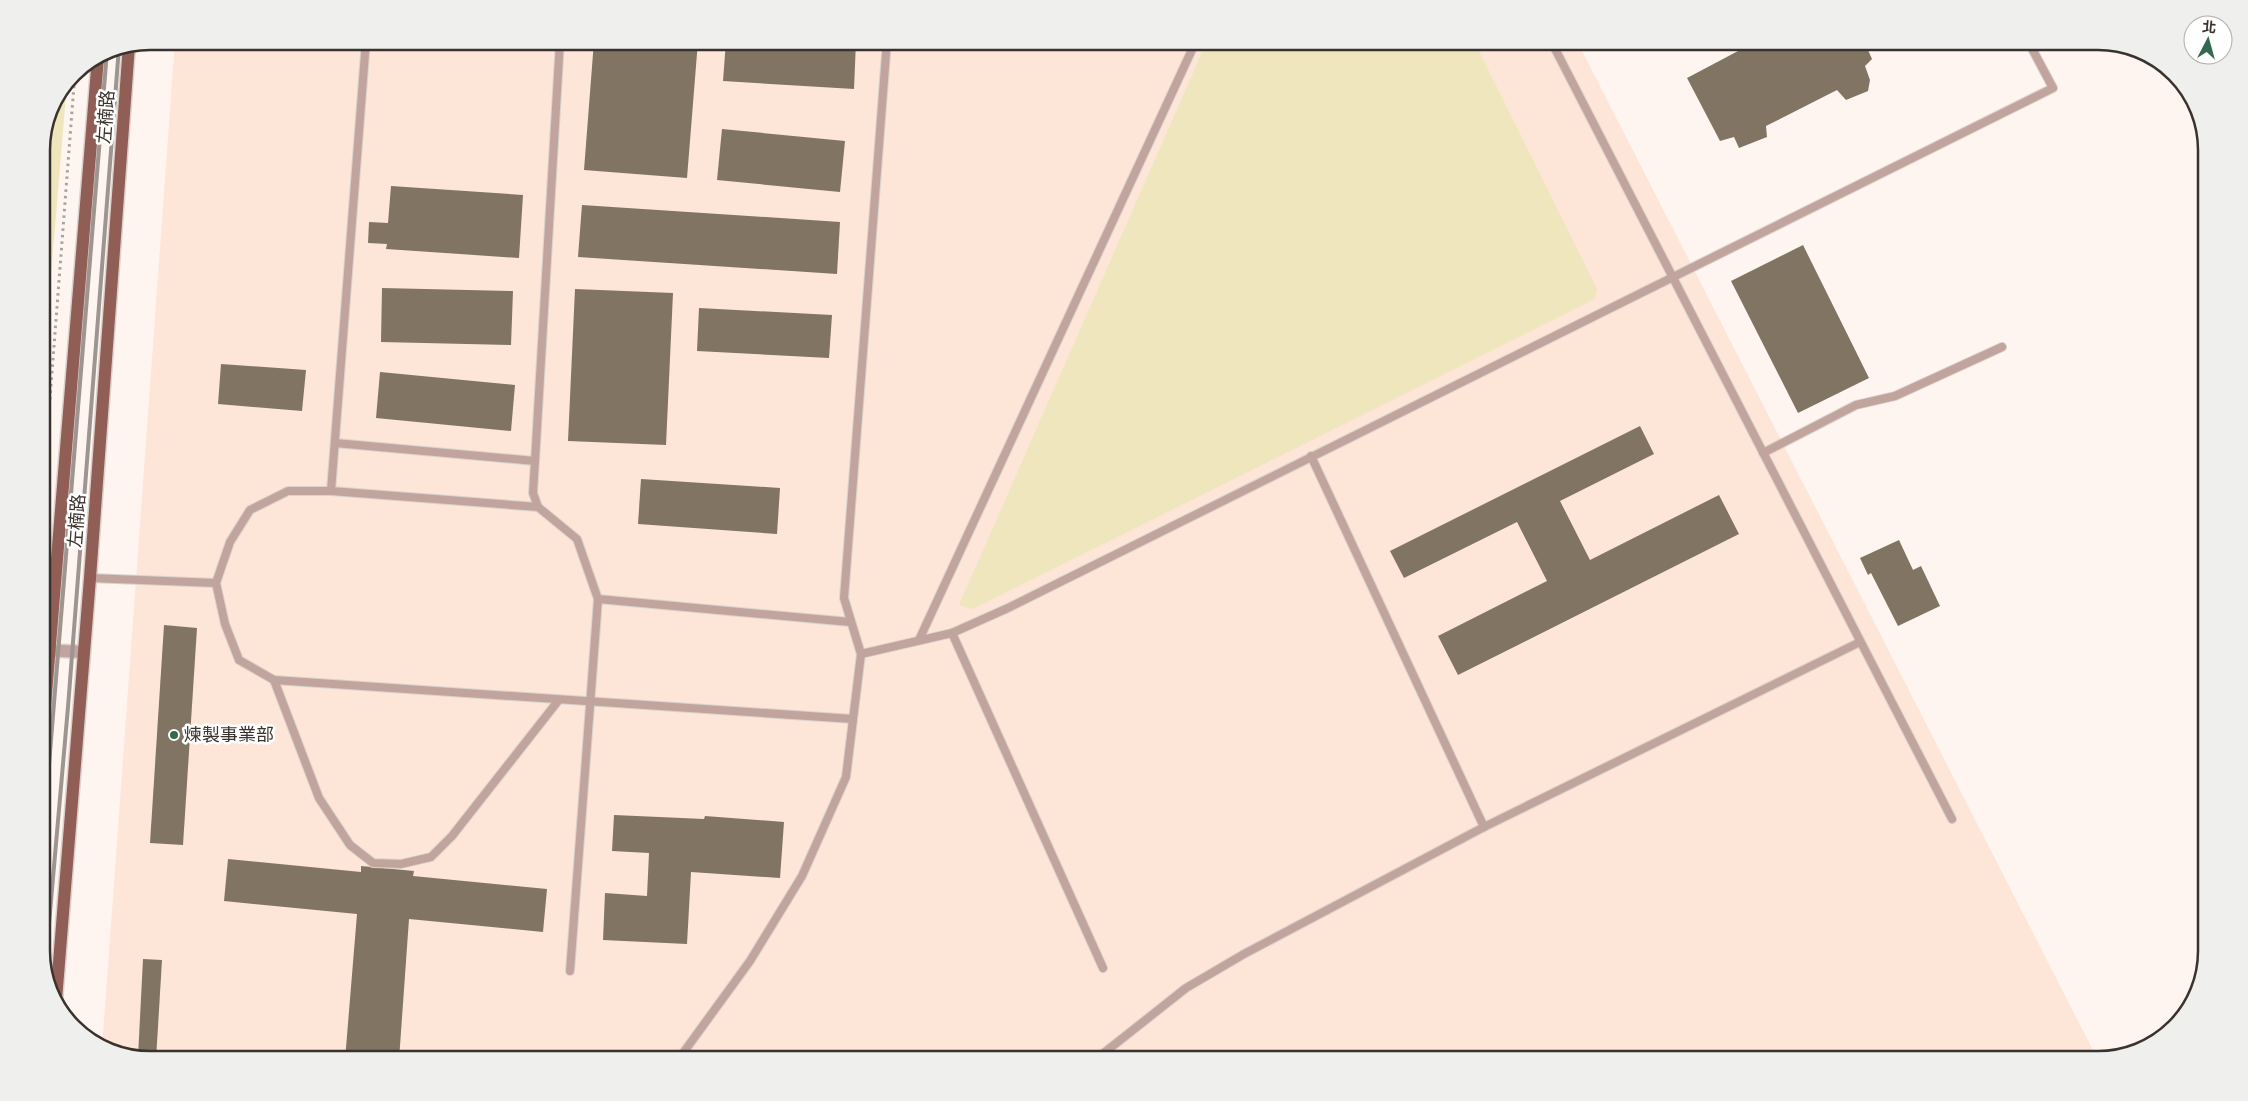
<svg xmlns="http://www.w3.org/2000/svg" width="2248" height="1101" font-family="'Exo 2','Noto Sans TC',sans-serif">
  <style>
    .built { fill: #fde5d7 }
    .green { fill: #f0e6be }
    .building { fill: #817463 }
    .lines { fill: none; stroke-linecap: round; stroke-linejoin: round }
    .service-casing { stroke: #dbd2cd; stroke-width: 10 }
    .minor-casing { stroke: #dbd2cd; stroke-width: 15 }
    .primary-casing { stroke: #dbd2cd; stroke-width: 15 }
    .path { stroke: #aaa29d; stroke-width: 3; stroke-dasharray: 2.5 4; stroke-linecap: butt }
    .service { stroke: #c1a49e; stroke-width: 8 }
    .minor { stroke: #c1a49e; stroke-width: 12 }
    .primary { stroke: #905e55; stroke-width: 12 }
    .rail { stroke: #9e9590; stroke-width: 4 }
    .poi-dot { fill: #32694f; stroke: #fff; stroke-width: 2 }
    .labels { text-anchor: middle; stroke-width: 5; stroke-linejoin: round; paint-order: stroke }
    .street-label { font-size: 18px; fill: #3a322d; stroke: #fff }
    .poi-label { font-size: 18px; fill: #3a322d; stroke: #fff; text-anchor: start }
    .rim { fill: none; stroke: #3a322d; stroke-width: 2.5 }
  </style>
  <rect width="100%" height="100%" fill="#fef5f0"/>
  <polygon class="built" points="175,41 1577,41 2098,1060 150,1060 102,1049"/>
  <g class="green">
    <polygon points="1207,41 1474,41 1597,289 1595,299 973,609 959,605"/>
    <polygon points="67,83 41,396 41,237 52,104"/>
  </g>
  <g class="building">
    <polygon points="594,41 698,41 687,178 584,170"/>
    <polygon points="726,41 856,41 854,89 723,81"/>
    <polygon points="1757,41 1864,41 1872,59 1865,66 1870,80 1868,91 1846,100 1837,90 1766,126 1767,137 1739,148 1734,137 1720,141 1687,78"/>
    <polygon points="722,129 845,141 840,192 717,180"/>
    <polygon points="391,186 523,195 519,258 386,249 387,244 368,243 369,222 388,223"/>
    <polygon points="582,205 840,222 837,274 578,257"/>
    <polygon points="1803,245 1869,378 1798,413 1731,281"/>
    <polygon points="382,288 513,291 511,345 381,342"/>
    <polygon points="575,289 673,293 666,445 568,441"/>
    <polygon points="699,308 832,315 829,358 697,351"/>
    <polygon points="221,364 306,370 302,411 218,404"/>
    <polygon points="380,372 515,385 511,431 376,418"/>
    <polygon points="1640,426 1654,454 1560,501 1590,560 1719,495 1739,534 1458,675 1438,636 1547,581 1517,522 1404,578 1390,551"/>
    <polygon points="641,479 780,488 777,534 638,524"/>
    <polygon points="1899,540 1913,570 1921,566 1940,606 1898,626 1871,573 1868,575 1860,558"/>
    <polygon points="164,625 197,628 183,845 150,843"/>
    <polygon points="614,815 704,819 705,816 784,822 780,878 691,872 687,944 603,940 605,893 647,896 649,853 612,851"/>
    <polygon points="228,859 361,872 361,866 414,871 413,876 547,889 543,932 409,919 399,1060 345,1060 357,914 224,901"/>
    <polygon points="143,959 162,960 156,1060 138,1057"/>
  </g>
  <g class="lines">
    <g class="service-casing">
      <g id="service">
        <polyline points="366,41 331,491 538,507 577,539 598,599 850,622"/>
        <polyline points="1551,41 1952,819"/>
        <polyline points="335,443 535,461 560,41"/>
        <polyline points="1763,453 1856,405 1895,396 2002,347"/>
        <polyline points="1311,456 1484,827"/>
        <polyline points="535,461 533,493 538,507"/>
        <polyline points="90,578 216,583 230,542 250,510 288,491 331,491"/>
        <polyline points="216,583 225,624 239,660 274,680 853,719"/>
        <polyline points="952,633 1103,968"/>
        <polyline points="919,640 1196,41"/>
        <polyline points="861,654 952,633 1008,608 2053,88 2028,41"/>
        <polyline points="274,680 319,798 350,845 373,863 401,864 431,857 452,836 558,701"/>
        <polyline points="570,971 598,599"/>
        <polyline points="678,1060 750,961 802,876 846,777 861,654 844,598 887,41"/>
        <polyline points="1095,1060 1186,988 1244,954 1484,827 1860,642"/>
      </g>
    </g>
    <g class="minor-casing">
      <polyline id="minor" points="41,650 84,652"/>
    </g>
    <g class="primary-casing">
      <g id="primary">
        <polyline points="41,755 98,57"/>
        <polyline points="56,1000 90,578 129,45"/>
      </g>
    </g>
    <polyline class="path" points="41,516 75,72"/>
    <use href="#service" class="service"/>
    <use href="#minor" class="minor"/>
    <use href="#primary" class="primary"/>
    <g class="rail">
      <polyline points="42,851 107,51"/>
      <polyline points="45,969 68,707 119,47"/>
    </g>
  </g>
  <circle class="poi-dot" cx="174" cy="735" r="5"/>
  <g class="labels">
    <g class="street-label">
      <text transform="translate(106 117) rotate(-86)" y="6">左楠路</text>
      <text transform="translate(77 521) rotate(-86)" y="6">左楠路</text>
    </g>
    <g class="poi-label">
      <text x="184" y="741">煉製事業部</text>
    </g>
  </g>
  <path d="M0 0H2248V1101H0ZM150 50H2098A100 100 0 0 1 2198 150V951A100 100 0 0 1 2098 1051H150A100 100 0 0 1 50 951V150A100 100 0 0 1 150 50Z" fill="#efefee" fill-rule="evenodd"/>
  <path class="rim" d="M150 50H2098A100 100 0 0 1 2198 150V951A100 100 0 0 1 2098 1051H150A100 100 0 0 1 50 951V150A100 100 0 0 1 150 50Z"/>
  <g transform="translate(2208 40) rotate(6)"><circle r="24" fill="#ffffff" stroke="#b0adab"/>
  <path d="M0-4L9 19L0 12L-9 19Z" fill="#32694f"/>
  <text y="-8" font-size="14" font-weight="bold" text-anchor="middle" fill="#3a322d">北</text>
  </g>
</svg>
